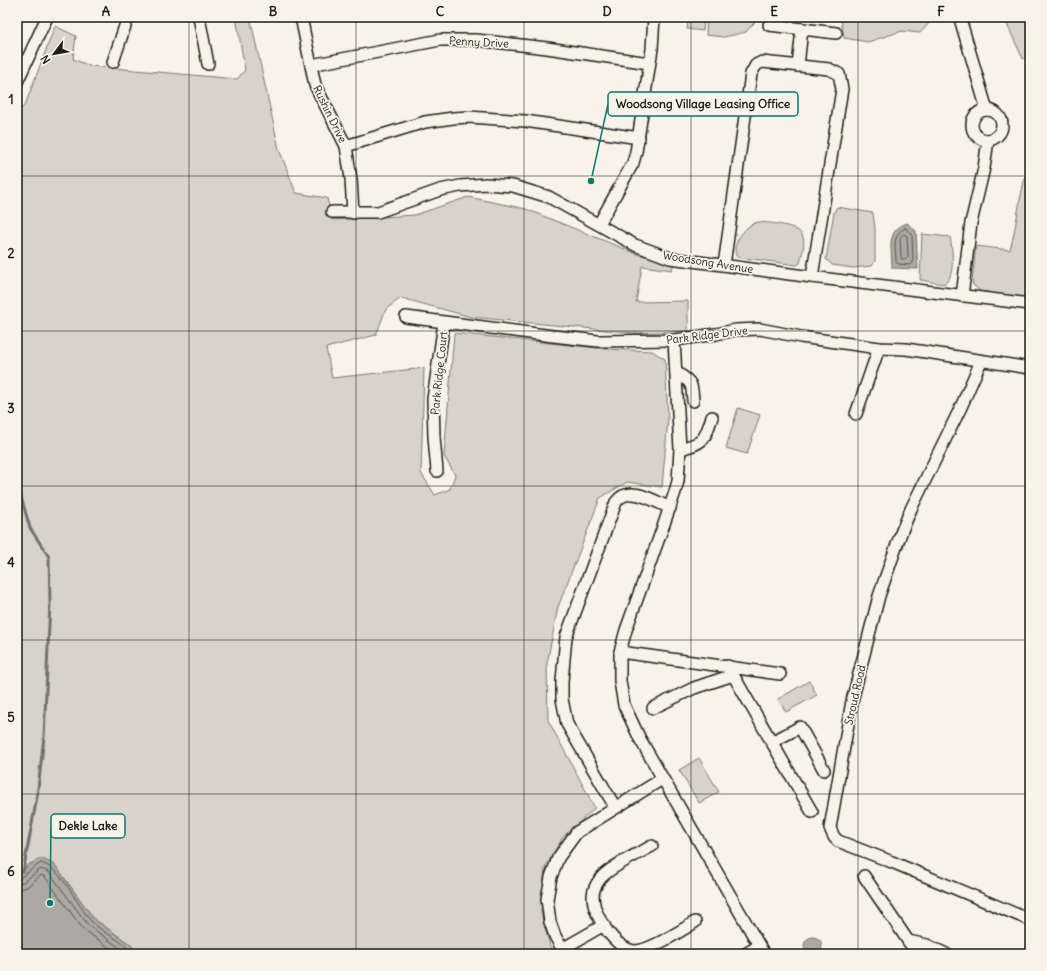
<svg xmlns="http://www.w3.org/2000/svg" width="1047" height="971" font-family="Delius,sans-serif">
  <style>
    .green { fill: #d7d3cb; stroke: #7a7874 }
    .water { fill: #aca9a2; stroke: #72716c }
    .lines { fill: none; stroke-linecap: round; stroke-linejoin: round }
    .shore { stroke: #565452; stroke-width: 1 }
    .stream { stroke: #72716c; stroke-width: 3 }
    .minor-casing { stroke: #1c1c1c; stroke-width: 14 }
    .minor { stroke: #f7f3e8; stroke-width: 11 }
    .grid { fill: none; stroke: #1c1c1c; stroke-width: 1; stroke-opacity: 0.55 }
    .labels { text-anchor: middle; stroke-width: 3.5; stroke-linejoin: round; paint-order: stroke }
    .street-label { font-size: 11px; fill: #1c1c1c; stroke: #f7f3e8 }
    .leader { fill: none; stroke: #0f766e; stroke-width: 1.5 }
    .callout-dot { fill: #0f766e; stroke: #f7f3e8; stroke-width: 1.5 }
    .callout { fill: #f7f3e8; stroke: #0f766e; stroke-width: 1.5 }
    .callout-label { font-size: 12px; text-anchor: middle; font-weight: bold; fill: #1c1c1c }
    .neatline { fill: none; stroke: #1c1c1c; stroke-width: 1.5 }
    .grid-label { font-size: 13px; text-anchor: middle; font-weight: bold; fill: #1c1c1c }
  </style>
  <rect width="100%" height="100%" fill="#f7f3e8"/>
  <filter id="ink" filterUnits="userSpaceOnUse"><feTurbulence type="fractalNoise" baseFrequency=".025" numOctaves="2"/><feDisplacementMap in="SourceGraphic" scale="8" xChannelSelector="R" yChannelSelector="G"/><feConvolveMatrix kernelMatrix="1 2 1 2 8 2 1 2 1" color-interpolation-filters="sRGB"/></filter>
  <g filter="url(#ink)">
    <g class="green">
      <polygon points="236,17 250,17 279,149 296,193 327,198 332,220 415,215 468,197 526,209 637,254 674,263 672,270 642,266 636,302 688,301 688,331 635,333 471,317 401,298 386,309 376,335 326,348 332,378 424,368 421,473 435,495 450,489 455,475 444,456 454,333 607,349 652,351 665,359 668,419 662,487 627,482 600,498 558,607 547,663 548,720 595,808 563,837 545,868 541,913 552,954 137,954 131,945 94,919 55,865 30,864 17,876 17,113 25,105 55,26 76,36 73,59 90,66 237,79 245,70"/>
      <polygon points="707,17 759,17 746,32 724,37 706,35"/>
      <polygon points="816,17 947,17 934,18 920,33 902,31 868,42 844,38 841,20"/>
      <polygon points="980,17 1030,17 1030,49 1029,56 1023,59 1005,20"/>
      <polygon points="688,19 704,21 703,31 687,29"/>
      <path d="M 1030,162 L 1030,229 L 1027,229 L 1027,257 L 1030,258 L 1030,299 L 980,291 L 973,285 L 972,281 L 976,246 L 1010,250 C 1018,221 1019,191 1030,162 Z"/>
      <polygon points="837,207 873,213 875,228 875,261 872,266 853,268 832,265 826,259 834,212"/>
      <path d="M 758,222 C 769,223 796,224 802,235 C 806,242 802,255 800,263 L 797,265 L 737,257 C 731,248 740,234 747,228 C 749,225 755,223 758,222 Z"/>
      <path d="M 922,234 L 950,237 C 952,246 956,277 945,283 C 941,285 926,280 920,280 Z"/>
      <polygon points="738,408 760,415 747,454 726,448"/>
      <polygon points="809,681 817,695 786,712 778,699"/>
      <polygon points="699,758 719,792 699,803 679,770"/>
    </g>
    <g class="water">
      <path d="M 907,223 L 916,231 L 918,269 L 892,268 C 892,248 885,231 907,223 Z"/>
      <polygon points="41,858 55,865 94,919 131,945 137,954 17,954 17,876 30,864"/>
      <circle cx="813" cy="946" r="9"/>
    </g>
    <g class="lines">
      <g class="shore">
        <path d="M 905,228 L 912,234 L 913,263 L 911,265 L 898,264 L 896,262 C 896,249 891,235 905,228 Z"/>
        <polygon points="904,234 907,236 908,257 906,259 902,259 901,257 900,238"/>
        <path d="M 17,879 C 24,877 33,867 41,863 C 63,869 76,904 91,921 C 103,934 123,939 132,954"/>
        <polyline points="17,884 23,882 41,869 49,872 88,925 124,951 126,954"/>
        <polyline points="17,890 27,887 41,875 45,877 83,929 118,954"/>
      </g>
      <polyline class="stream" points="17,483 30,528 49,557 50,602 44,737 37,797 23,872"/>
      <g class="minor-casing">
        <g id="minor">
          <polyline points="199,17 208,64"/>
          <polyline points="301,17 315,85 346,146 351,179 353,213"/>
          <polyline points="961,22 987,110"/>
          <polyline points="769,25 836,33"/>
          <polyline points="113,62 128,17"/>
          <polyline points="311,65 440,40 476,40 547,48 649,63"/>
          <polyline points="798,66 802,29"/>
          <polyline points="17,82 47,17"/>
          <circle cx="987" cy="125" r="15"/>
          <polyline points="346,146 425,122 453,118 469,117 525,121 639,138"/>
          <polyline points="332,212 378,212 440,190 460,186 486,184 513,186 549,197 635,245 670,258 812,277 1030,304"/>
          <polyline points="599,224 633,163 636,152 652,49 654,17"/>
          <polyline points="724,265 751,74 756,65 762,62 829,69 839,74 842,89 812,277"/>
          <polyline points="962,296 971,223 984,168 988,140"/>
          <polyline points="406,317 553,336 598,341 674,340 716,334 736,330 760,329 801,337 879,348 906,349 1030,368"/>
          <polyline points="674,340 680,449 678,481 675,492 664,524 626,630 620,652 620,681 624,705 640,739 764,954"/>
          <polyline points="981,361 961,407 911,509 901,533 879,596 852,701 830,828 834,837 838,841 892,862 1030,920"/>
          <path d="M 676,372 C 692,383 692,382 693,401"/>
          <polyline points="856,414 879,348"/>
          <path d="M 680,449 C 705,442 704,441 712,417"/>
          <polyline points="437,471 434,437 433,399 444,323"/>
          <polyline points="620,652 780,674"/>
          <polyline points="728,666 812,812"/>
          <polyline points="653,708 694,688 733,675"/>
          <polyline points="772,742 800,727 824,770"/>
          <path d="M 615,807 L 567,724 L 562,699 L 562,681 L 566,637 L 616,502 C 629,484 654,501 670,508"/>
          <path d="M 652,846 C 638,854 609,867 600,879 C 597,883 593,890 593,896 C 593,915 615,949 635,951 C 650,951 682,930 695,922"/>
          <polyline points="864,876 917,954"/>
          <polyline points="908,941 927,945 946,954"/>
          <polyline points="562,949 604,925"/>
          <polyline points="565,954 555,936 550,922 547,899 551,877 558,858 577,832 662,779"/>
          <polyline points="745,954 759,946"/>
        </g>
      </g>
      <use href="#minor" class="minor"/>
    </g>
  </g>
  <path class="grid" d="M 189,17 L 189,954M 356,17 L 356,954M 524,17 L 524,954M 691,17 L 691,954M 858,17 L 858,954M 17,176 L 1030,176M 17,331 L 1030,331M 17,486 L 1030,486M 17,640 L 1030,640M 17,794 L 1030,794"/>
  <g class="labels">
    <g class="street-label">
      <text transform="translate(479 42) rotate(3)" y="4">Penny Drive</text>
      <text transform="translate(330 114) rotate(64)" y="4">Rushin Drive</text>
      <text transform="translate(708 262) rotate(9)" y="4">Woodsong Avenue</text>
      <text transform="translate(707 335) rotate(-7)" y="4">Park Ridge Drive</text>
      <text transform="translate(439 373) rotate(-84)" y="4">Park Ridge Court</text>
      <text transform="translate(855 695) rotate(-77)" y="4">Stroud Road</text>
    </g>
  </g>
  <path class="leader" d="M591 181L608 104M50 903L51 826"/>
  <g class="callout-dot">
    <circle cx="591" cy="181" r="4"/>
    <circle cx="50" cy="903" r="4"/>
  </g>
  <g class="callout">
    <rect x="608" y="92" width="190" height="24" rx="4"/>
    <rect x="51" y="814" width="74" height="24" rx="4"/>
  </g>
  <g class="callout-label">
    <text x="703" y="108">Woodsong Village Leasing Office</text>
    <text x="88" y="830">Dekle Lake</text>
  </g>
  <rect width="1047" height="971" fill="none" stroke="#f7f3e8" stroke-width="44"/>
  <g transform="translate(54 54) rotate(238)" stroke="#f7f3e8" stroke-width="3" paint-order="stroke">
  <path d="M0-3L7 15L0 10L-7 15Z" fill="#1c1c1c"/>
  <text y="-6" font-size="11" font-weight="bold" text-anchor="middle" fill="#1c1c1c">N</text>
  </g>
  <rect x="22" y="22" width="1003" height="927" class="neatline"/>
  <g class="grid-label">
    <text x="106" y="16">A</text>
    <text x="273" y="16">B</text>
    <text x="440" y="16">C</text>
    <text x="607" y="16">D</text>
    <text x="774" y="16">E</text>
    <text x="941" y="16">F</text>
    <text x="11" y="104">1</text>
    <text x="11" y="258">2</text>
    <text x="11" y="413">3</text>
    <text x="11" y="567">4</text>
    <text x="11" y="722">5</text>
    <text x="11" y="876">6</text>
  </g>
</svg>
